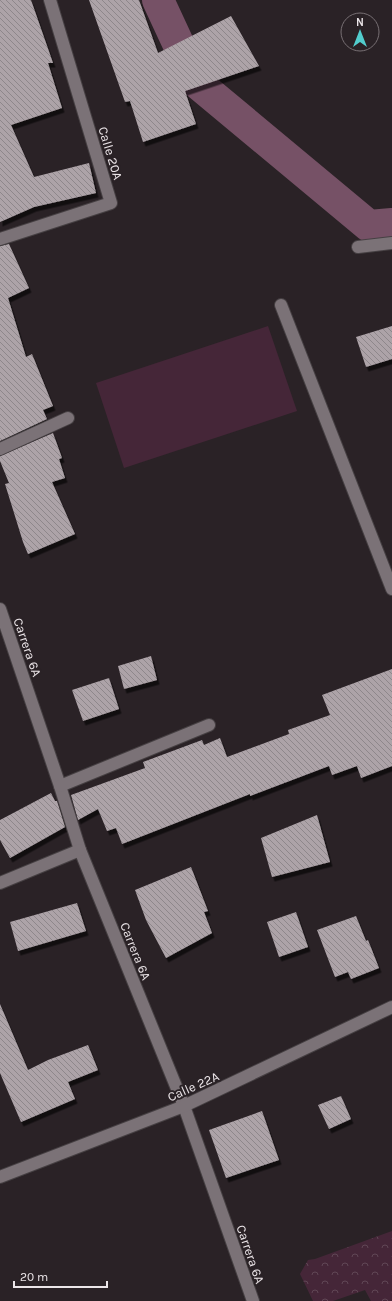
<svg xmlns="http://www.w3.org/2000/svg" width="392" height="1301" font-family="Karla,sans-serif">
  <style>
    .park { fill: url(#park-crowns) }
    .garden { fill: #452638 }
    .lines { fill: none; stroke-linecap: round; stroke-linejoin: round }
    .canal { stroke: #765166; stroke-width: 32 }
    .building { fill: url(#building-back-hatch); filter: url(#shadow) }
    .street-casing { stroke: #464043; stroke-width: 14 }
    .street { stroke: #7b7277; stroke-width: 12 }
    .labels { text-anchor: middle; stroke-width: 4; stroke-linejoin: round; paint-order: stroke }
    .street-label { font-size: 13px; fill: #ece6e9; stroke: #2a2226 }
  </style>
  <defs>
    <pattern id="park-crowns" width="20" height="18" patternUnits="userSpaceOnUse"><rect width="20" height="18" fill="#452638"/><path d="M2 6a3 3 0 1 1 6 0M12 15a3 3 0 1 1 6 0" fill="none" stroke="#604655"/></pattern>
    <pattern id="building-back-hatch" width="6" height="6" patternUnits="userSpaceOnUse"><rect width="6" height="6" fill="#ada3a8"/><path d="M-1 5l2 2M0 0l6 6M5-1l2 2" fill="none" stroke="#8e878b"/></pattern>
    <filter id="shadow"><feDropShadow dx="2.5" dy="4.5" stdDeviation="0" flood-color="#0009"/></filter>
  </defs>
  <rect width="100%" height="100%" fill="#2a2226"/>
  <polygon class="park" points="392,1231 392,1301 371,1301 365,1290 333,1301 313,1301 300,1274 308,1260 315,1259"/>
  <polygon class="garden" points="268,326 297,411 124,468 96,383"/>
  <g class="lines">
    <polyline class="canal" points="158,0 196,82 369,226 392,224"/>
  </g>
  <g class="building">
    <polygon points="0,0 31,0 53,63 48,63 62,108 11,125 34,177 89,163 96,193 34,207 0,222"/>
    <polygon points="89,0 139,0 158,53 231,16 259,66 185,91 196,124 143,142 130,101 125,102"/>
    <polygon points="9,244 29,288 8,298 26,357 32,354 53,406 43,410 47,419 0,441 0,246"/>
    <polygon points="392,326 392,359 366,367 356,337"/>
    <polygon points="53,433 62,458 59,459 65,478 52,482 75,534 28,554 23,542 5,484 9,483 0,461 0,456"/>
    <polygon points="151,656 157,680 124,689 118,666"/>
    <polygon points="392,669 392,766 361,778 357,766 332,775 329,766 250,796 250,794 122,844 116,828 107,831 98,809 78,820 71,795 145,768 143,762 202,740 204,745 220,738 227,757 289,734 288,730 330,715 322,695"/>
    <polygon points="109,678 119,709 83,721 72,690"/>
    <polygon points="51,793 55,801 57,801 65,827 10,858 0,840 0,820"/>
    <polygon points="317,815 330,862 272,877 261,838"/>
    <polygon points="191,867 208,911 204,912 212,933 166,958 146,920 135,890"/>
    <polygon points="77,903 86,931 18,951 10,922"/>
    <polygon points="296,912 308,947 279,957 267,922"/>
    <polygon points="356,916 366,941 368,940 379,968 351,979 348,972 335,977 317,930"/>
    <polygon points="0,1004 28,1070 48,1060 88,1045 98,1070 68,1082 75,1099 21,1122 0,1073"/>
    <polygon points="341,1096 351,1119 329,1129 318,1105"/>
    <polygon points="262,1111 279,1160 226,1178 209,1130"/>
  </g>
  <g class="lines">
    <g class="street-casing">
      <g id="street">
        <polyline points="0,239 111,203 50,0"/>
        <polyline points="358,247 392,243"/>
        <polyline points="281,305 392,589"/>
        <polyline points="0,449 68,418"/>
        <polyline points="0,609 60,786 80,850 184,1106 253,1301"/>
        <polyline points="60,786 209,725"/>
        <polyline points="0,883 80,850"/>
        <polyline points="0,1177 184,1106 392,1007"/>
      </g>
    </g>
    <use href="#street" class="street"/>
  </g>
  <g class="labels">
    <g class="street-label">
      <text transform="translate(111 153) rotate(73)" y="5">Calle 20A</text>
      <text transform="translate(28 647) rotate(71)" y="5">Carrera 6A</text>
      <text transform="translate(136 951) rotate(68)" y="5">Carrera 6A</text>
      <text transform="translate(193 1086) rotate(-24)" y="5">Calle 22A</text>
      <text transform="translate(251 1254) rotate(71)" y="5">Carrera 6A</text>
    </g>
  </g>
  <g transform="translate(360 32)"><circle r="19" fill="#2a2226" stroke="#787074"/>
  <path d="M0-3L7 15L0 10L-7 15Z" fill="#52cdcd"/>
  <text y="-6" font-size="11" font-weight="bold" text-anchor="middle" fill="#ece6e9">N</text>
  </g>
  <path d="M14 1281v6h93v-6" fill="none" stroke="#ece6e9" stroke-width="2"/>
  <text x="20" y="1281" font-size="12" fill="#ece6e9" stroke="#2a2226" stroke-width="3" paint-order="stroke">20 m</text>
</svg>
